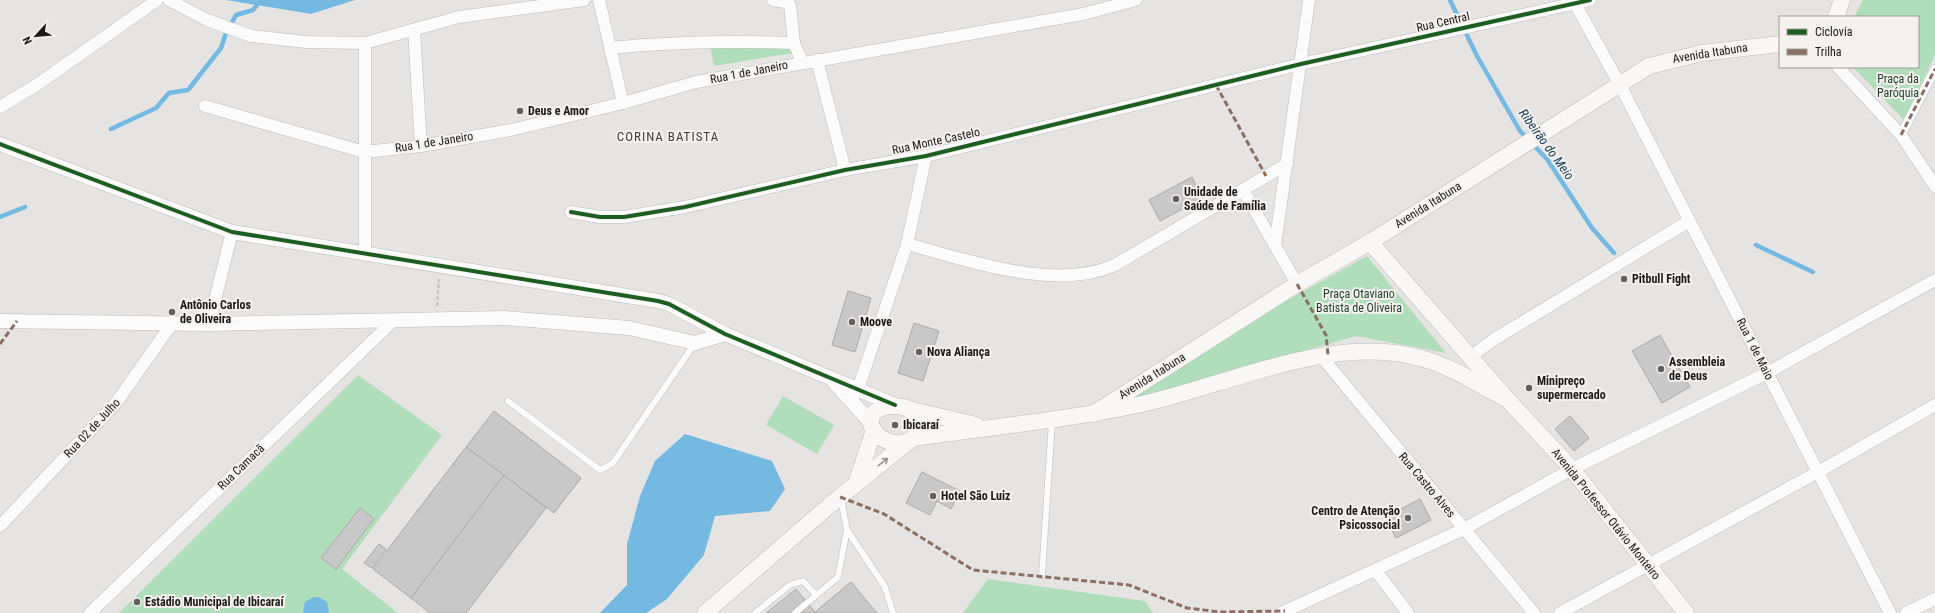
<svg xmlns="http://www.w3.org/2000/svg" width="1935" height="613" font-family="'Roboto Condensed',sans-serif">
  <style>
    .green { fill: #b0deba }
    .water { fill: #73b9e1 }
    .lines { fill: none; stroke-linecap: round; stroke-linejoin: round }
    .stream { stroke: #73b9e1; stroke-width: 4.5 }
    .building { fill: #c9c8c8; stroke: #abaaa9 }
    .service-casing { stroke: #bebdbc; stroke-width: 7 }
    .pedestrian-casing { stroke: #bebdbc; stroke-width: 10 }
    .minor-casing { stroke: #bebdbc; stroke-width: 13 }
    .tertiary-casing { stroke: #bebdbc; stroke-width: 15 }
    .secondary-casing { stroke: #bebdbc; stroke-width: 17 }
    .path { stroke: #c5c5c4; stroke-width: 2.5; stroke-dasharray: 4 2; stroke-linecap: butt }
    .service { stroke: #fbfbfb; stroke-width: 6 }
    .pedestrian { stroke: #fbfbfb; stroke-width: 9 }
    .minor { stroke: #fbfbfb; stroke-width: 12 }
    .tertiary { stroke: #fbfbfb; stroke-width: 14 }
    .secondary { stroke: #f9f7f5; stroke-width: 16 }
    .quiet { stroke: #8d6e63; stroke-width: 3; stroke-dasharray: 6 3; stroke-linecap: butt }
    .cycleway-casing { stroke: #f4f1ef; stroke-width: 6 }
    .cycleway { stroke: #1b5e20; stroke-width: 4 }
    .oneway { stroke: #959392 }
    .poi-dot { fill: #61605f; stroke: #f4f1ef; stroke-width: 1.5 }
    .labels { text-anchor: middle; stroke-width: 4; stroke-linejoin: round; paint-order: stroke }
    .street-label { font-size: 12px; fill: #1a1918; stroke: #f4f1ef }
    .park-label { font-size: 12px; fill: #1a3f26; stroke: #f4f1ef }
    .poi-label { font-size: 12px; font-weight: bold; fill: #1a1918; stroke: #f4f1ef; text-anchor: start }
    .neighbourhood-label { font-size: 13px; letter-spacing: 1px; fill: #403d3b; stroke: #f4f1ef }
    .water-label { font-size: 13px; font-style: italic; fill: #174159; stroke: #f4f1ef }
  </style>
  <rect width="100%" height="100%" fill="#e6e4e2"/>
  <g class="green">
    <polygon points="1863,0 1935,0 1935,55 1904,120 1853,67 1918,67 1918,17 1854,17"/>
    <polygon points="792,44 793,53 714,66 710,46"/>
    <polygon points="1367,256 1446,353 1356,336 1129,401 1282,303"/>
    <polygon points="358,375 442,435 342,569 398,613 119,613"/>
    <polygon points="783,396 834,425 817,454 766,425"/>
    <polygon points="988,579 1145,601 1153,613 963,613"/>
  </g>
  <g class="water">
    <polygon points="226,0 355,0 311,14"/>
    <polygon points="685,434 772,461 785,489 770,511 715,516 704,555 667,599 646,613 600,613 627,585 627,544 640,496 655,461"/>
    <polygon points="314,597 319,597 327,602 329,613 303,613 305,602"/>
  </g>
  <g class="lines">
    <g class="stream">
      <polyline points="1450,0 1477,56 1520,131 1547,159 1592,228 1614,253"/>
      <polyline points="111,129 156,108 169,93 188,90 221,48 226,33 236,15 253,10 261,0"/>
      <polyline points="0,217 25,207"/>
      <polyline points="1756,245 1813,272"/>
    </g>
  </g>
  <g class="building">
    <polygon points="1192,177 1203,198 1160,221 1149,200"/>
    <polygon points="848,291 871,298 855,352 832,345"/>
    <polygon points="914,323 939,331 923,381 898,373"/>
    <polygon points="1660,335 1690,387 1662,403 1632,351"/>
    <polygon points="494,411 581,478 554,513 466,447"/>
    <polygon points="1570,416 1589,438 1574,451 1555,429"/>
    <polygon points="466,447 504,475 411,598 373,569"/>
    <polygon points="922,472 960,491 951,509 937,501 930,515 906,503"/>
    <polygon points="504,475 546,508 466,613 430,613 411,598"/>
    <polygon points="1420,499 1431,520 1396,538 1385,517"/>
    <polygon points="360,508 374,519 336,569 321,558"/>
    <polygon points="379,544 386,549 372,568 364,563"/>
    <polygon points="851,582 877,613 766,613 796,589 815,612"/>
  </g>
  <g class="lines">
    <g class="service-casing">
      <g id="service">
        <polyline points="508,401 600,470 613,463 695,343"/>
        <polyline points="847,530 885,587 893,613"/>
        <polyline points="1042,575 1052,421"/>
        <polyline points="755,613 790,585 803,581 816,595"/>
        <polyline points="795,613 838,577 847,530 841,499"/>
      </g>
    </g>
    <g class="pedestrian-casing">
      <polyline id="pedestrian" points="1901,135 1935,69"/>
    </g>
    <g class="minor-casing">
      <g id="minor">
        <polyline points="169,0 207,20 251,36 306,42 365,43 459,17 584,0"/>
        <polyline points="599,0 623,103"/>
        <polyline points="773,0 785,2 790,5 794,43 802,62"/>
        <polyline points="1573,0 1620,85 1890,613"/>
        <polyline points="414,30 421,146"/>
        <polyline points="365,43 365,254"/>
        <path d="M 610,48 C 672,42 732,41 794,43"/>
        <polyline points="817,60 845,170"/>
        <polyline points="1838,67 1901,135 1935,186"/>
        <polyline points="205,106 364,152 421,146 511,130 623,103 696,82 1083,14 1136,0"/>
        <polyline points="0,107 38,84 157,0"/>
        <polyline points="1243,190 1297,284"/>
        <polyline points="571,212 600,217 624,217 685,207 845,170 926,156 1301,64 1590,0"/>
        <path d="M 907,244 C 968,260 1055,292 1115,265 L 1287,164"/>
        <polyline points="1275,246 1309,0"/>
        <polyline points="209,324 232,232"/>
        <polyline points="1321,356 1534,613"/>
        <polyline points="1470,357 1493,340 1689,221"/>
        <polyline points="853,397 858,389 907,244 926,156"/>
        <polyline points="0,526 116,403 173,322"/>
        <polyline points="1376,571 1408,613"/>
        <polyline points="90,613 392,322"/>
        <polyline points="1281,613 1464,529 1572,469 1767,373 1935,280"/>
        <polyline points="1560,613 1818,472 1935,405"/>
        <polyline points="1906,613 1935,599"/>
      </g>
    </g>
    <g class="tertiary-casing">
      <g id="tertiary">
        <polyline points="0,144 232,232 658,301 669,304 725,334 895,405"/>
        <polyline points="0,321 209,324 506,318 629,328 695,343 725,334"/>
        <polyline points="834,382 872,424"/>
      </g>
    </g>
    <g class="secondary-casing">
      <g id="secondary">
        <polyline points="1836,17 1842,0"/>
        <polyline points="1370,242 1507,399 1572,469 1686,613"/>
        <polyline points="908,409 976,425"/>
        <polyline points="1093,414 1297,284 1370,242 1649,66 1702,53 1780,44"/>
        <path d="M 914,438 C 938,393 850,400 875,432 C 885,444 902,447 914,438 C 990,427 1067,420 1142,404 C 1228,385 1336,332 1424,359 C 1453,367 1480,386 1507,399"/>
        <polyline points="856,484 874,430"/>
        <polyline points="705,613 830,505 909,441"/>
      </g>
    </g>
    <polyline class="path" points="437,306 439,279"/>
    <use href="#service" class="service"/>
    <use href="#pedestrian" class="pedestrian"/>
    <use href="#minor" class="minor"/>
    <use href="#tertiary" class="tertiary"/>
    <use href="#secondary" class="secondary"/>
    <g class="quiet">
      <polyline points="1216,85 1266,176"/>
      <polyline points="1901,135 1935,69"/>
      <polyline points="1297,284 1326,335 1328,355"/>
      <polyline points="0,344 17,321"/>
      <polyline points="840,497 884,514 973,570 1129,585 1187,608 1220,612 1285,611"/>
    </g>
    <g class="cycleway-casing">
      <g id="cycleway">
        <polyline points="0,144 232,232 658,301 669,304 725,334 895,405"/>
        <polyline points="571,212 600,217 624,217 685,207 845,170 926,156 1301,64 1590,0"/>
      </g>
    </g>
    <use href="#cycleway" class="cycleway"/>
  </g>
  <defs><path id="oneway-shaft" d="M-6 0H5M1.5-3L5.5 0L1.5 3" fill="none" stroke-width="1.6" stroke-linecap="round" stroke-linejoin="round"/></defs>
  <use class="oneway" href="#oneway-shaft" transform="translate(883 462) rotate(-38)"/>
  <g class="poi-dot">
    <circle cx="520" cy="111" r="4"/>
    <circle cx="1176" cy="199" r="4"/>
    <circle cx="1624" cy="279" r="4"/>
    <circle cx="172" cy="312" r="4"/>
    <circle cx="852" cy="322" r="4"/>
    <circle cx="919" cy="352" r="4"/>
    <circle cx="1661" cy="369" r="4"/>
    <circle cx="1529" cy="388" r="4"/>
    <circle cx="895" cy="425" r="4"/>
    <circle cx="933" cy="496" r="4"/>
    <circle cx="1408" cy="518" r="4"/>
    <circle cx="137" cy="602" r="4"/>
  </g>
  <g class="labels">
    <g class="street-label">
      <text transform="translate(1443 22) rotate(-13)" y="4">Rua Central</text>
      <text transform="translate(1710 53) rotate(-9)" y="4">Avenida Itabuna</text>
      <text transform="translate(749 72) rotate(-11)" y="4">Rua 1 de Janeiro</text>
      <text transform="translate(936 141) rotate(-12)" y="4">Rua Monte Castelo</text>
      <text transform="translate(434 142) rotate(-9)" y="4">Rua 1 de Janeiro</text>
      <text transform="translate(1428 205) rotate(-32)" y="4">Avenida Itabuna</text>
      <text transform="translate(1755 349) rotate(63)" y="4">Rua 1 de Maio</text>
      <text transform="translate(1152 376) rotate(-32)" y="4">Avenida Itabuna</text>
      <text transform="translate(92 428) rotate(-47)" y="4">Rua 02 de Julho</text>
      <text transform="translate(241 467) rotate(-44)" y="4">Rua Camacã</text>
      <text transform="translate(1427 485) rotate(50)" y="4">Rua Castro Alves</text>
      <text transform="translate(1606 514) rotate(51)" y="4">Avenida Professor Otávio Monteiro</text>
    </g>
    <g class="park-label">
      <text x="1898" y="83">Praça da<tspan x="1898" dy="14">Paróquia</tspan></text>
      <text x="1359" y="298">Praça Otaviano<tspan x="1359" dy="14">Batista de Oliveira</tspan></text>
    </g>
    <g class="poi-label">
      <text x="528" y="115">Deus e Amor</text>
      <text x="1184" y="196">Unidade de<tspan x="1184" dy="14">Saúde de Família</tspan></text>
      <text x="1632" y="283">Pitbull Fight</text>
      <text x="180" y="309">Antônio Carlos<tspan x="180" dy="14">de Oliveira</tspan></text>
      <text x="860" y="326">Moove</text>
      <text x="927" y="356">Nova Aliança</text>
      <text x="1669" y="366">Assembleia<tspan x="1669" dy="14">de Deus</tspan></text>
      <text x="1537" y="385">Minipreço<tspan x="1537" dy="14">supermercado</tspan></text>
      <text x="903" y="429">Ibicaraí</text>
      <text x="941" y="500">Hotel São Luiz</text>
      <text x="1400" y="515" text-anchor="end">Centro de Atenção<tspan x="1400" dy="14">Psicossocial</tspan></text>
      <text x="145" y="606">Estádio Municipal de Ibicaraí</text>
    </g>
    <g class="neighbourhood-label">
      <text x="668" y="141">CORINA BATISTA</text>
    </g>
    <g class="water-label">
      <text transform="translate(1547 144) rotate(54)" y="5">Ribeirão do Meio</text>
    </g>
  </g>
  <rect x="1779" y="16" width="140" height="52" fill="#f4f1ef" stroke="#9d9b99"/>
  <rect x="1787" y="29" width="20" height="6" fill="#1b5e20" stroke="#9d9b99"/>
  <text x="1815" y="36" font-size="12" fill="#1a1918">Ciclovia</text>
  <rect x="1787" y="49" width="20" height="6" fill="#8d6e63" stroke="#9d9b99"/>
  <text x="1815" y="56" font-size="12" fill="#1a1918">Trilha</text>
  <g transform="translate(36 36) rotate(243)" stroke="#f4f1ef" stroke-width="3" paint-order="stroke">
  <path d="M0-3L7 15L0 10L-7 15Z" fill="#1a1918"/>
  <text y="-6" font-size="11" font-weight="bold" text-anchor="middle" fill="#1a1918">N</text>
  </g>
</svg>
